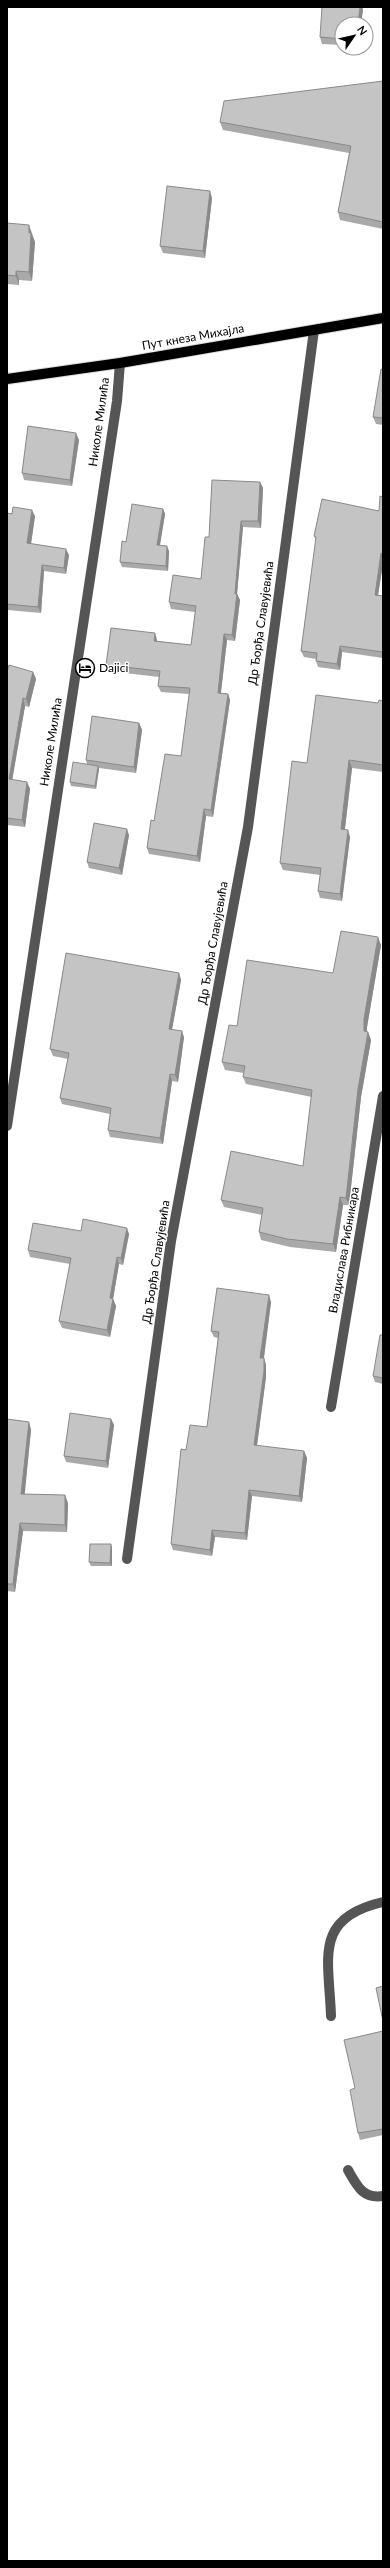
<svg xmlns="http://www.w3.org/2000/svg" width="390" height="2568" font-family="Lato,sans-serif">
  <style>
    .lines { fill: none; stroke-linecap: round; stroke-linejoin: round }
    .major-casing { stroke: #dbdbdb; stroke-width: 12 }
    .minor { stroke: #555; stroke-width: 10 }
    .major { stroke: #000; stroke-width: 10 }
    .wall { fill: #a9a9a9 }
    .shaded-wall { fill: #898989 }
    .building { fill: #c4c4c4; stroke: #898989 }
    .labels { text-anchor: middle; stroke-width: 3; stroke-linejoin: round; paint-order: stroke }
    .street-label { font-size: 12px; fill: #000; stroke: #fff }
    .poi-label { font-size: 12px; fill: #000; stroke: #fff; text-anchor: start }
  </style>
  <rect width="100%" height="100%" fill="#fff"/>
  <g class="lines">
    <g class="major-casing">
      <polyline id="major" points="7,379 120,363 383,318"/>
    </g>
    <g class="minor">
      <polyline points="7,1126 117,401 120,363"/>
      <polyline points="331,1407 383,1096"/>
      <polyline points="127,1559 171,1241 248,827 314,330"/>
      <path d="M 331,2016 C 329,1958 313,1918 383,1902"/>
      <path d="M 348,2170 C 357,2186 363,2199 383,2196"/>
    </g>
    <use href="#major" class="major"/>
  </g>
  <g class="wall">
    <polygon points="363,9 361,24 342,24 342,45 322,44 320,37"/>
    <polygon points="383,81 383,229 340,220 338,212 349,153 223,130 220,122"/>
    <polygon points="212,198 205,258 163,253 160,246"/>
    <polygon points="7,223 32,234 32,236 35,242 32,281 19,280 19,285 7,284"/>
    <polygon points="383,370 383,425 376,424 373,417"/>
    <polygon points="79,440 72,486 24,480 22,473"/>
    <polygon points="260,482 263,488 261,528 243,527 237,594 240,600 235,641 227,640 221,693 228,694 230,700 213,817 206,816 200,862 149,854 147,848 154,821 181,756 189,694 161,692 158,686 159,677 108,671 106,665 157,640 157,641 191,645 195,612 171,609 169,602 201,579 209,537"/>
    <polygon points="383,497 383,564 378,595 383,596 383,658 342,652 340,670 318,667 316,661 316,659 304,657 301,651 316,540 314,536 379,511"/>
    <polygon points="163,509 165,514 160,545 169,551 168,571 122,567 120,562 126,542"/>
    <polygon points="7,513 35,516 31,544 69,555 66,574 44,571 41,613 7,610"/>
    <polygon points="7,672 33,672 36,679 29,707 25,706 12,780 27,782 30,789 25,827 7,825"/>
    <polygon points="383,701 383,772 352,768 345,829 350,837 342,901 320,898 318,891 320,875 283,870 280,863 307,763 378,703"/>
    <polygon points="139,723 142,730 136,773 99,768 96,789 71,786 70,782 87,764 86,760"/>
    <polygon points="129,835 122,875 89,868 87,862"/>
    <polygon points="381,945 367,1027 367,1032 368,1032 371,1040 361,1097 349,1205 343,1205 336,1252 290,1247 261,1240 259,1232 262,1215 224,1207 221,1200 303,1166 312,1097 246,1084 243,1077 244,1073 225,1070 222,1062 237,1026 333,973"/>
    <polygon points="179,973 181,980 172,1029 184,1037 178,1082 172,1081 163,1144 110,1137 108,1130 110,1114 62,1104 60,1098 68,1059 53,1056 50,1049"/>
    <polygon points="81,1231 129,1234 123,1265 119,1264 113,1299 116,1306 110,1337 62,1328 59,1321 70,1264 30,1257 28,1250"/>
    <polygon points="271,1302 264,1358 266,1365 266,1377 257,1446 304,1451 307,1458 302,1502 252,1496 247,1540 215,1537 212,1556 173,1550 171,1544 186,1450 207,1427 218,1338 214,1337 211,1331"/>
    <polygon points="383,1335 383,1384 375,1382 373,1376"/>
    <polygon points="7,1419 29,1422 31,1430 24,1494 68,1503 67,1532 23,1531 15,1592 7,1591"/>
    <polygon points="111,1419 114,1425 108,1468 66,1462 64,1456"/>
    <polygon points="112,1547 112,1566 91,1566 89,1562"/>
    <polygon points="383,2031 383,2135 360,2140 358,2133 355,2088"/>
  </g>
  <g class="shaded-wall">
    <polygon points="360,7 362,7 363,9 361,24 358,24"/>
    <polygon points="210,191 212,198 205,258 203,251"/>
    <polygon points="29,225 35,242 32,281 29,272"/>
    <polygon points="16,271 19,280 19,285 16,276"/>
    <polygon points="76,433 79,440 72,486 70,480"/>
    <polygon points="260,482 263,488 261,528 258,521"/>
    <polygon points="163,509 165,514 159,550 157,545"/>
    <polygon points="32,510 35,516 30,550 27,543"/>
    <polygon points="241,521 243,527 237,594 240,600 235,641 232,635 235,594"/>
    <polygon points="167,546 169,551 168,571 166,566"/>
    <polygon points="66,549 69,555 66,574 64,568"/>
    <polygon points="381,553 383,558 383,564 377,601 375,595"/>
    <polygon points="42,565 44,571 41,613 38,607"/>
    <polygon points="155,633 157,640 156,647 154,641"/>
    <polygon points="224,634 227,640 220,699 218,693"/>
    <polygon points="340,646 342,652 340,670 337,664"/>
    <polygon points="33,672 36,679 29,707 26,699"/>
    <polygon points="228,694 230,700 213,817 211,810"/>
    <polygon points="23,698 25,706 11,787 9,779"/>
    <polygon points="139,723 142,730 136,773 134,767"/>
    <polygon points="349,760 352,768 344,836 341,829"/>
    <polygon points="98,766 99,769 96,789 95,786"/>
    <polygon points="27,782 30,789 25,827 22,820"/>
    <polygon points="204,809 206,816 200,862 197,856"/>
    <polygon points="127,829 129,835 122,875 119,868"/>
    <polygon points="348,830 350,837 342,901 340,894"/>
    <polygon points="378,937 381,945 367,1027 366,1039 364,1031 364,1019"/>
    <polygon points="179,973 181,980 171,1035 169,1029"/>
    <polygon points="182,1031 184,1037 178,1082 175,1075"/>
    <polygon points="368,1032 371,1040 361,1097 349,1205 346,1198 358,1089"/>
    <polygon points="170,1074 172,1081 163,1144 160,1138"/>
    <polygon points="340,1197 343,1205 336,1252 333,1244"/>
    <polygon points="127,1228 129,1234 123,1265 121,1258"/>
    <polygon points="117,1257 119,1264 112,1305 110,1298"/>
    <polygon points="269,1295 271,1302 263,1364 260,1358"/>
    <polygon points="113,1299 116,1306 110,1337 107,1330"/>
    <polygon points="264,1358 266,1365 266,1377 256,1452 254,1445"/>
    <polygon points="111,1419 114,1425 108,1468 106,1461"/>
    <polygon points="29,1422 31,1430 24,1502 21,1494"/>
    <polygon points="304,1451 307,1458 302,1502 299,1496"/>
    <polygon points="249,1490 252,1496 247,1540 245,1533"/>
    <polygon points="65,1495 68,1503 67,1532 65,1525"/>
    <polygon points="20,1523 23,1531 15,1592 13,1584"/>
    <polygon points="212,1530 215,1537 212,1556 210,1550"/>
    <polygon points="111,1544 112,1547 112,1566 110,1563"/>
  </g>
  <g class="building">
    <polygon points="322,7 360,7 358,24 342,24 342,39 320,37"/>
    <polygon points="383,81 383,222 338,212 351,146 220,122 224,101"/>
    <polygon points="167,186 210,191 203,251 160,246"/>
    <polygon points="7,223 29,225 29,233 31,233 29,272 16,271 16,276 7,275"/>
    <polygon points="381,369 383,370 383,418 373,417"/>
    <polygon points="28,426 76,433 70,480 22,473"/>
    <polygon points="212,480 260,482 258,521 241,521 235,594 237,594 232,635 224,634 218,693 228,694 211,810 204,809 197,856 147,848 151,820 154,821 165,754 181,756 190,688 158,686 160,671 106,665 111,628 155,633 154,641 191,645 196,606 169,602 173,575 201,579 205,537 209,537"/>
    <polygon points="380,496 383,497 383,554 381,553 375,595 383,596 383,652 340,646 337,664 316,661 317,653 301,651 316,537 314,536 322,499 379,511"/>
    <polygon points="132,504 163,509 157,545 167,546 166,566 120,562 122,541 126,542"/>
    <polygon points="13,507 32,510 27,543 66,549 64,568 42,565 38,607 7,604 7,513 12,514"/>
    <polygon points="9,665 33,672 26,699 23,698 9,779 27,782 22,820 7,818 7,672"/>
    <polygon points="316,695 378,703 379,700 383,701 383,765 349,760 341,829 348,830 340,894 318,891 321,868 280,863 292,761 307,763"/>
    <polygon points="92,716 139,723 134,767 86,760"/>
    <polygon points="73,762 98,766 95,786 70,782"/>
    <polygon points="94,823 127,829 119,868 87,862"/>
    <polygon points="341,931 378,937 364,1019 364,1031 368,1032 358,1089 346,1198 340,1197 333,1244 287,1239 259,1232 263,1208 221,1200 231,1151 303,1166 312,1090 243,1077 245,1066 222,1062 229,1025 237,1026 247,960 333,973"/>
    <polygon points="66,953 179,973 169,1029 182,1031 175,1075 170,1074 160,1138 108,1130 111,1108 60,1098 69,1053 50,1049"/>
    <polygon points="83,1219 127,1228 121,1258 117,1257 110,1298 113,1299 107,1330 59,1321 71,1258 28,1250 33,1223 81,1231"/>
    <polygon points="217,1288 269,1295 260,1358 264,1358 264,1371 254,1445 304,1451 299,1496 249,1490 245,1533 212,1530 210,1550 171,1544 181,1449 186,1450 190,1425 207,1427 219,1332 211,1331"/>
    <polygon points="380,1335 383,1335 383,1378 373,1376"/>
    <polygon points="70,1413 111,1419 106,1461 64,1456"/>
    <polygon points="7,1419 29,1422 21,1494 65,1495 65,1525 20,1523 13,1584 7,1584"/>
    <polygon points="90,1544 111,1544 110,1563 89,1562"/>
    <polygon points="383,1986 383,2021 376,1988"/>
    <polygon points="383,2031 383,2129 358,2133 350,2090 355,2088 344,2040"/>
  </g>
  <defs>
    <g id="hotel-ring" transform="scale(1)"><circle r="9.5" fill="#fff" stroke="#000" stroke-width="1.5"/><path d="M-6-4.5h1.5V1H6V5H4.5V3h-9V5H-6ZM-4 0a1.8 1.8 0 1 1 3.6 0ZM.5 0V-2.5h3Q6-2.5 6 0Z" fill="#000"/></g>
  </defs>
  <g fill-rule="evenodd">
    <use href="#hotel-ring" x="85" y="668"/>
  </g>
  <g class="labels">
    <g class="street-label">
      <text transform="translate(193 337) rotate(-10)" y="4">Пут кнеза Михајла</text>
      <text transform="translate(99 422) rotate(-82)" y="4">Николе Милића</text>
      <text transform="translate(261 623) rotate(-82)" y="4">Др Ђорђа Славујевића</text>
      <text transform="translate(51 742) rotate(-81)" y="4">Николе Милића</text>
      <text transform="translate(213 943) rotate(-80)" y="4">Др Ђорђа Славујевића</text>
      <text transform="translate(344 1250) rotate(-80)" y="4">Владислава Рибникара</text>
      <text transform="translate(156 1262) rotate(-81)" y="4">Др Ђорђа Славујевића</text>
    </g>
    <g class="poi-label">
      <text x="99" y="672">Dajici</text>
    </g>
  </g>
  <rect width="390" height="2568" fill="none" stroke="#000000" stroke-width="16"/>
  <g transform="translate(354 36) rotate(56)"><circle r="19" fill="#ffffff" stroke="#999999"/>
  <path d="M0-3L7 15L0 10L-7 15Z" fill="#000000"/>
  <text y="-6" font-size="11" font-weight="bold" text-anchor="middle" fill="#000000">N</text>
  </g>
</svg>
